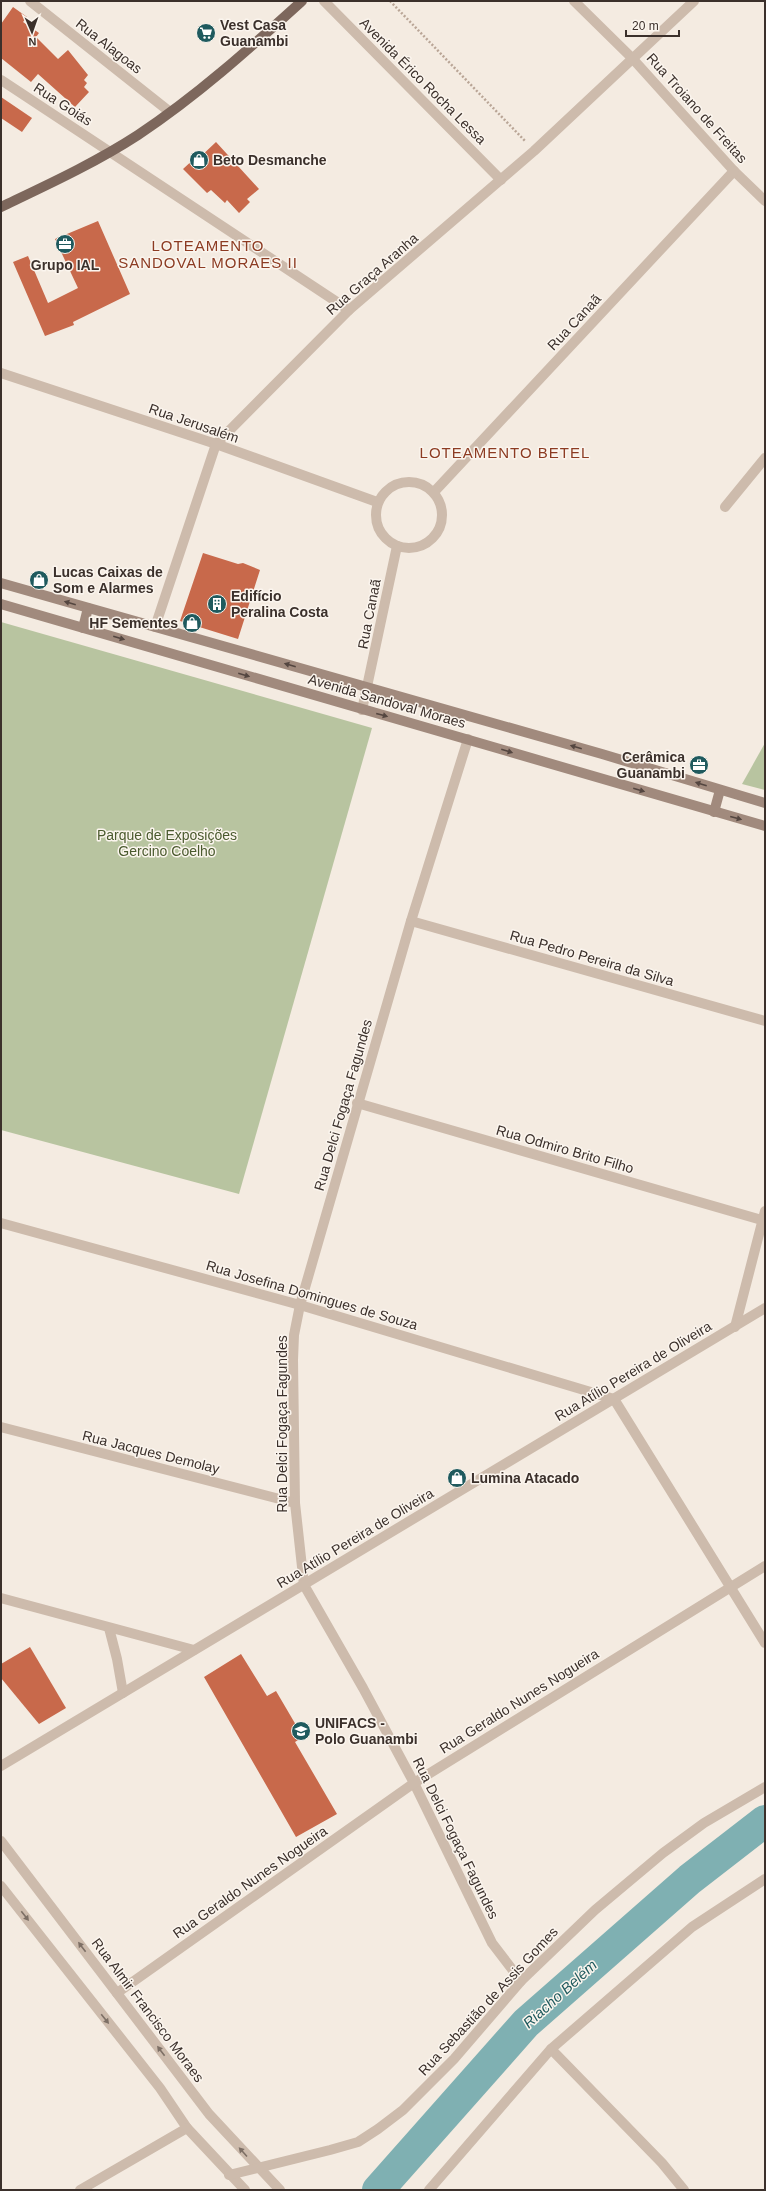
<svg xmlns="http://www.w3.org/2000/svg" width="766" height="2191" font-family="Helvetica,sans-serif">
  <style>
    .green { fill: #b8c4a0 }
    .lines { fill: none; stroke-linecap: round; stroke-linejoin: round }
    .river { stroke: #7fb0b2; stroke-width: 32 }
    .building { fill: #c8694b }
    .path { stroke: #b9a596; stroke-width: 2.5; stroke-dasharray: 2 2; stroke-linecap: butt }
    .street { stroke: #cdbbac; stroke-width: 10 }
    .secondary { stroke: #a18a7d; stroke-width: 10 }
    .primary { stroke: #7d675c; stroke-width: 10 }
    .oneway { fill: #544640 }
    .oneway2 { fill: #7d6f65 }
    .labels { text-anchor: middle; stroke-width: 3; stroke-linejoin: round; paint-order: stroke }
    .poi-label { font-size: 14px; font-weight: bold; fill: #3b302b; stroke: #fbf5ee; text-anchor: start }
    .street-label { font-size: 14px; fill: #3b302b; stroke: #fbf5ee }
    .park-label { font-size: 14px; fill: #4a5a2e; stroke: #fbf5ee }
    .neighbourhood-label { font-size: 15px; letter-spacing: 1px; fill: #8c3b22; stroke: #fbf5ee }
    .water-label { font-size: 15px; font-style: italic; fill: #1f5a5e; stroke: #fbf5ee }
  </style>
  <rect width="100%" height="100%" fill="#f4ebe1"/>
  <g class="green">
    <polygon points="1,622 372,728 239,1194 1,1130"/>
    <polygon points="765,743 765,790 742,784"/>
  </g>
  <g class="lines">
    <polyline class="river" points="378,2190 526,2023 690,1879 765,1821"/>
  </g>
  <g class="building">
    <polygon points="13,7 27,17 23,22 39,33 36,37 58,59 68,50 88,75 84,80 87,83 84,87 89,92 75,107 38,74 31,82 1,58 1,24"/>
    <polygon points="1,97 32,118 22,132 1,118"/>
    <polygon points="216,142 259,189 247,199 250,202 239,213 227,200 225,203 211,190 207,193 183,169 196,157 198,159"/>
    <polygon points="98,221 130,294 73,322 74,325 45,336 13,262 28,256 48,303 78,288 55,239"/>
    <polygon points="203,553 238,564 243,563 260,570 238,639 180,621"/>
    <polygon points="30,1647 66,1708 39,1724 1,1678 1,1664"/>
    <polygon points="241,1654 267,1696 276,1691 303,1737 295,1742 337,1814 296,1837 204,1677"/>
  </g>
  <g class="lines">
    <polyline class="path" points="390,1 526,142"/>
    <g class="street">
      <polyline points="30,1 170,112"/>
      <polyline points="324,1 501,180"/>
      <polyline points="574,1 632,58 734,171 765,201"/>
      <polyline points="1,80 349,310"/>
      <polyline points="1,373 216,444 377,502"/>
      <circle cx="409" cy="515" r="33"/>
      <polyline points="434,492 734,171"/>
      <polyline points="725,507 765,458"/>
      <polyline points="155,627 216,444 349,310 534,151 694,1"/>
      <polyline points="362,710 397,546"/>
      <polyline points="468,739 411,921 300,1305 294,1335 293,1360 295,1503 304,1585 363,1688 414,1783 492,1943 521,1981"/>
      <polyline points="411,921 765,1021"/>
      <polyline points="357,1103 765,1221"/>
      <polyline points="1,1223 300,1305 614,1399 765,1643"/>
      <polyline points="735,1327 765,1211"/>
      <polyline points="1,1427 295,1503"/>
      <polyline points="1,1598 194,1650"/>
      <polyline points="109,1628 117,1659 123,1693"/>
      <polyline points="1,1766 765,1308"/>
      <polyline points="1,1841 209,2114 280,2190"/>
      <polyline points="1,1886 160,2088 187,2128 245,2190"/>
      <polyline points="117,1993 414,1783 765,1566"/>
      <polyline points="551,2049 662,2163 684,2190"/>
      <polyline points="229,2175 330,2150 358,2142 378,2129 403,2110 454,2059 521,1981 595,1910 663,1853 704,1823 765,1787"/>
      <polyline points="80,2190 187,2128"/>
      <polyline points="429,2190 551,2049 692,1927 765,1879"/>
    </g>
    <g class="secondary">
      <polyline points="1,583 602,754 765,803"/>
      <polyline points="1,604 765,826"/>
      <polyline points="83,628 88,608"/>
      <polyline points="714,812 720,790"/>
    </g>
    <path class="primary" d="M 1,207 C 47,185 95,163 138,135 C 197,96 250,48 302,1"/>
  </g>
  <defs><path id="oneway-solid" d="M-6-.8H1V-3.2L6.5 0L1 3.2V.8H-6Z"/></defs>
  <g class="oneway">
    <use href="#oneway-solid" transform="translate(70 603) rotate(-164)"/>
    <use href="#oneway-solid" transform="translate(119 638) rotate(16)"/>
    <use href="#oneway-solid" transform="translate(290 665) rotate(-164)"/>
    <use href="#oneway-solid" transform="translate(244 675) rotate(16)"/>
    <use href="#oneway-solid" transform="translate(382 715) rotate(15)"/>
    <use href="#oneway-solid" transform="translate(576 747) rotate(-164)"/>
    <use href="#oneway-solid" transform="translate(507 751) rotate(17)"/>
    <use href="#oneway-solid" transform="translate(701 784) rotate(-163)"/>
    <use href="#oneway-solid" transform="translate(639 790) rotate(16)"/>
    <use href="#oneway-solid" transform="translate(736 818) rotate(15)"/>
  </g>
  <g class="oneway2">
    <use href="#oneway-solid" transform="translate(25 1916) rotate(52)"/>
    <use href="#oneway-solid" transform="translate(82 1947) rotate(-127)"/>
    <use href="#oneway-solid" transform="translate(105 2019) rotate(51)"/>
    <use href="#oneway-solid" transform="translate(161 2051) rotate(-127)"/>
    <use href="#oneway-solid" transform="translate(243 2152) rotate(-132)"/>
  </g>
  <defs>
    <g id="supermarket-disc" transform="scale(1)"><circle r="9.5" fill="#1f5a5e" stroke="#fbf5ee"/><path d="M-6-5.5h2.5l.6 2H6L4.5 2H-2.5L-4.4-4H-6ZM-1.5 3.2a1.3 1.3 0 1 0 .1 0ZM3 3.2a1.3 1.3 0 1 0 .1 0Z" fill="#fff"/></g>
    <g id="shop-disc" transform="scale(1)"><circle r="9.5" fill="#1f5a5e" stroke="#fbf5ee"/><path d="M-5-2.5h2.3a2.7 3.5 0 0 1 5.4 0H5L5.5 6h-11ZM-1.5-2.5h3a1.5 2.3 0 0 0-3 0Z" fill="#fff"/></g>
    <g id="office-disc" transform="scale(1)"><circle r="9.5" fill="#1f5a5e" stroke="#fbf5ee"/><path d="M-6-3h4V-5.5h4V-3h4V5H-6ZM-1-4.5V-3h2v-1.5ZM-6 0V1H6V0Z" fill="#fff"/></g>
    <g id="building-disc" transform="scale(1)"><circle r="9.5" fill="#1f5a5e" stroke="#fbf5ee"/><path d="M-4-6H4V6H1V3H-1V6H-4ZM-2.5-4.3h1.7v1.8h-1.7ZM.8-4.3h1.7v1.8H.8ZM-2.5-1h1.7V.8h-1.7ZM.8-1h1.7V.8H.8Z" fill="#fff"/></g>
    <g id="university-disc" transform="scale(1)"><circle r="9.5" fill="#1f5a5e" stroke="#fbf5ee"/><path d="M0-5L7-2L0 1L-7-2ZM-4 1L0 2.5L4 1V4Q0 6-4 4Z" fill="#fff"/></g>
  </defs>
  <g fill-rule="evenodd">
    <use href="#supermarket-disc" x="206" y="33"/>
    <use href="#shop-disc" x="199" y="160"/>
    <use href="#office-disc" x="65" y="244"/>
    <use href="#shop-disc" x="39" y="580"/>
    <use href="#building-disc" x="217" y="604"/>
    <use href="#shop-disc" x="192" y="623"/>
    <use href="#office-disc" x="699" y="765"/>
    <use href="#shop-disc" x="457" y="1478"/>
    <use href="#university-disc" x="301" y="1731"/>
  </g>
  <g class="labels">
    <g class="poi-label">
      <text x="220" y="30">Vest Casa<tspan x="220" dy="16">Guanambi</tspan></text>
      <text x="213" y="165">Beto Desmanche</text>
      <text x="65" y="270" text-anchor="middle">Grupo IAL</text>
      <text x="53" y="577">Lucas Caixas de<tspan x="53" dy="16">Som e Alarmes</tspan></text>
      <text x="231" y="601">Edifício<tspan x="231" dy="16">Peralina Costa</tspan></text>
      <text x="178" y="628" text-anchor="end">HF Sementes</text>
      <text x="685" y="762" text-anchor="end">Cerâmica<tspan x="685" dy="16">Guanambi</tspan></text>
      <text x="471" y="1483">Lumina Atacado</text>
      <text x="315" y="1728">UNIFACS -<tspan x="315" dy="16">Polo Guanambi</tspan></text>
    </g>
    <g class="street-label">
      <text transform="translate(109 46) rotate(38)" y="5">Rua Alagoas</text>
      <text transform="translate(423 81) rotate(45)" y="5">Avenida Érico Rocha Lessa</text>
      <text transform="translate(63 104) rotate(33)" y="5">Rua Goiás</text>
      <text transform="translate(697 108) rotate(48)" y="5">Rua Troiano de Freitas</text>
      <text transform="translate(372 274) rotate(-41)" y="5">Rua Graça Aranha</text>
      <text transform="translate(574 322) rotate(-47)" y="5">Rua Canaã</text>
      <text transform="translate(194 423) rotate(19)" y="5">Rua Jerusalém</text>
      <text transform="translate(369 614) rotate(-79)" y="5">Rua Canaã</text>
      <text transform="translate(387 701) rotate(16)" y="5">Avenida Sandoval Moraes</text>
      <text transform="translate(592 958) rotate(16)" y="5">Rua Pedro Pereira da Silva</text>
      <text transform="translate(343 1105) rotate(-74)" y="5">Rua Delci Fogaça Fagundes</text>
      <text transform="translate(565 1149) rotate(16)" y="5">Rua Odmiro Brito Filho</text>
      <text transform="translate(312 1295) rotate(16)" y="5">Rua Josefina Domingues de Souza</text>
      <text transform="translate(633 1371) rotate(-31)" y="5">Rua Atílio Pereira de Oliveira</text>
      <text transform="translate(282 1424) rotate(-90)" y="5">Rua Delci Fogaça Fagundes</text>
      <text transform="translate(151 1452) rotate(14)" y="5">Rua Jacques Demolay</text>
      <text transform="translate(355 1538) rotate(-31)" y="5">Rua Atílio Pereira de Oliveira</text>
      <text transform="translate(519 1701) rotate(-32)" y="5">Rua Geraldo Nunes Nogueira</text>
      <text transform="translate(456 1838) rotate(64)" y="5">Rua Delci Fogaça Fagundes</text>
      <text transform="translate(250 1882) rotate(-35)" y="5">Rua Geraldo Nunes Nogueira</text>
      <text transform="translate(488 2001) rotate(-47)" y="5">Rua Sebastião de Assis Gomes</text>
      <text transform="translate(148 2010) rotate(53)" y="5">Rua Almir Francisco Moraes</text>
    </g>
    <g class="park-label">
      <text x="167" y="840">Parque de Exposições<tspan x="167" dy="16">Gercino Coelho</tspan></text>
    </g>
    <g class="neighbourhood-label">
      <text x="208" y="251">LOTEAMENTO<tspan x="208" dy="17">SANDOVAL MORAES II</tspan></text>
      <text x="505" y="458">LOTEAMENTO BETEL</text>
    </g>
    <g class="water-label">
      <text transform="translate(560 1994) rotate(-42)" y="5">Riacho Belém</text>
    </g>
  </g>
  <rect width="766" height="2191" fill="none" stroke="#3b302b" stroke-width="4"/>
  <g transform="translate(32 32) rotate(178)" stroke="#fbf5ee" stroke-width="3" paint-order="stroke">
  <path d="M0-3L7 15L0 10L-7 15Z" fill="#3b302b"/>
  <text y="-6" font-size="11" font-weight="bold" text-anchor="middle" fill="#3b302b">N</text>
  </g>
  <path d="M626 30v6h53v-6" fill="none" stroke="#3b302b" stroke-width="2"/>
  <text x="632" y="30" font-size="12" fill="#3b302b" stroke="#fbf5ee" stroke-width="3" paint-order="stroke">20 m</text>
</svg>
